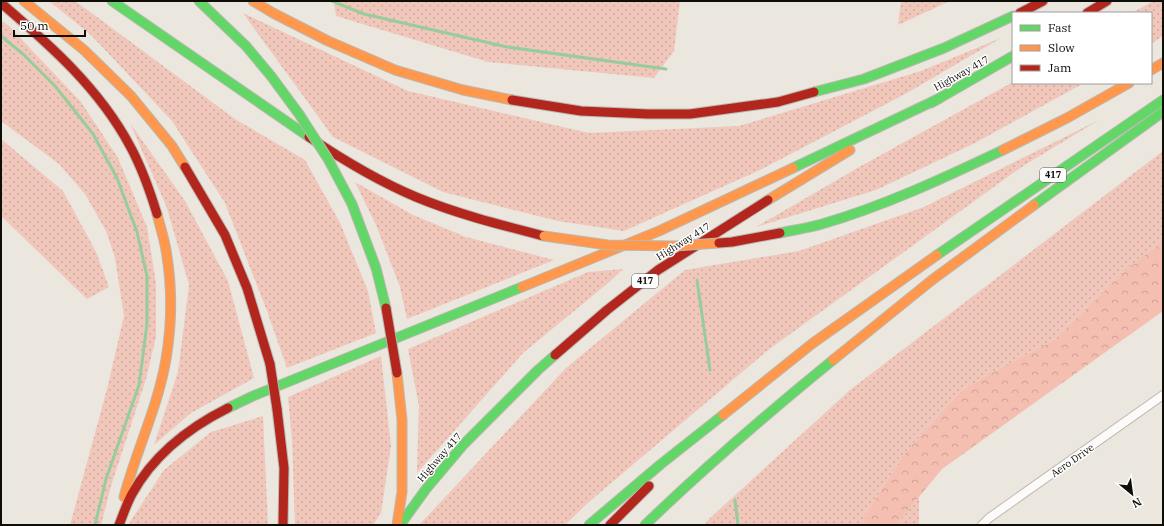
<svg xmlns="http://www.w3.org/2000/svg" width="1164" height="526" font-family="'IBM Plex Serif',serif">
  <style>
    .grass { fill: url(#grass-dots) }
    .forest { fill: url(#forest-crowns) }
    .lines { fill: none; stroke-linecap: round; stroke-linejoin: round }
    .stream { stroke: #97cc9d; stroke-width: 3 }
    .street-casing { stroke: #bbb8b1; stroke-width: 10 }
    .fast-casing { stroke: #bbb8b1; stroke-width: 11 }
    .slow-casing { stroke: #bbb8b1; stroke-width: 11 }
    .jam-casing { stroke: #bbb8b1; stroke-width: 11 }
    .street { stroke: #fcfbfa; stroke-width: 8 }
    .fast { stroke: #63d668; stroke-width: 9 }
    .slow { stroke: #ff974d; stroke-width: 9 }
    .jam { stroke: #b3261e; stroke-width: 9 }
    .fast-bridge-casing { stroke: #bbb8b1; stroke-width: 11; stroke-linecap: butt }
    .slow-bridge-casing { stroke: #bbb8b1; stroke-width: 11; stroke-linecap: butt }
    .jam-bridge-casing { stroke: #bbb8b1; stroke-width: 11; stroke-linecap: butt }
    .fast-bridge { stroke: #63d668; stroke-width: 9 }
    .slow-bridge { stroke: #ff974d; stroke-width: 9 }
    .jam-bridge { stroke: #b3261e; stroke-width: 9 }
    .labels { text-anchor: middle; stroke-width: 3; stroke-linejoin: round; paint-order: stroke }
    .shield { fill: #fff; stroke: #575651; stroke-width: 1 }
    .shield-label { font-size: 9px; font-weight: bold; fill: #0f0d07 }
    .street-label { font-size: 10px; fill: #0f0d07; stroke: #fff }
  </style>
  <defs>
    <pattern id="grass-dots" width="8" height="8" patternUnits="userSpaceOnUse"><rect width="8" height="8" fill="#f1c7bc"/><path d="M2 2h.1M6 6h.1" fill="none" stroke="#cdaaa0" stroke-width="1.8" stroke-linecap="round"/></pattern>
    <pattern id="forest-crowns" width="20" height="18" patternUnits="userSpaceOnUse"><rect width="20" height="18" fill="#f4beb0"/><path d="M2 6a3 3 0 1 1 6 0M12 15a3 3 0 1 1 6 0" fill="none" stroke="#d0a296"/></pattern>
  </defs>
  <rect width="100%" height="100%" fill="#ebe7de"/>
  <g class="grass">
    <polygon points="49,1 75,1 97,17 235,119 305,160 340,223 368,291 376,333 287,368 267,311 225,203 172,121 91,35"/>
    <polygon points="334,1 680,1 674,51 654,78 488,62 336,16"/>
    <polygon points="901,1 950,1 898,25"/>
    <polygon points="1153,1 1163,1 1163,36 1151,44 1151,13 1132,13"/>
    <polygon points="243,13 408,91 589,133 739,126 921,71 1001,38 907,93 760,170 624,231 558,221 443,192 333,137"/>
    <polygon points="1,20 9,26 81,102 118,158 147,227 156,283 156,337 146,379 111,486 101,525 70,525 107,389 124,316 115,258 106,231 85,194 59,164 1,121"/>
    <polygon points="1013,82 1013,83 1084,83 975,143 876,190 756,227 861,166"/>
    <polygon points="1099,120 1023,166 768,350 590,501 565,525 419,525 566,368 685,270 799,251 924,207"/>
    <polygon points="130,123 185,201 228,281 254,378 191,413 154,445 178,372 189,285 167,208"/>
    <polygon points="1,139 63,191 96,252 109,287 87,299 1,216"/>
    <polygon points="1163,151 1163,241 1125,271 1054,340 986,376 961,391 928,427 903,456 862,520 870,525 704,525 709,519 850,390"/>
    <polygon points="355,182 413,215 466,237 554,260 407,319 400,287 376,225"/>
    <polygon points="623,269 607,284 523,353 417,473 419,406 408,349 588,272"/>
    <polygon points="381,356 391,446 381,513 373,525 295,525 292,440 288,397"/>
    <polygon points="263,416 268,525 128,525 164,470 211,432"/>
    <polygon points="919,497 919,525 896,525"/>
  </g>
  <polygon class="forest" points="1163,241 1163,311 942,469 896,525 870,525 862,520 903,456 928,427 961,391 986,376 1054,340 1125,271"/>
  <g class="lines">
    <g class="stream">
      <polyline points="332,1 364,14 507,47 666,69"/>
      <polyline points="1,36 23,54 55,86 93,134 117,178 137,232 147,276 147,324 139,385 106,479 95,525"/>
      <polyline points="697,280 710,370"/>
      <polyline points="735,500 738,525"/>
    </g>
    <g class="street-casing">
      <polyline id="street" points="982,525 989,518 1163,395"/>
    </g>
    <g class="fast-casing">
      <g id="fast">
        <polyline points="112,1 309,137"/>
        <polyline points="199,1 246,46 271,76"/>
        <polyline points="814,92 864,79 944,48 1013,16"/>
        <polyline points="931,103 1013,56"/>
        <polyline points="793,168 940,98"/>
        <polyline points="352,204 376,268 386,308"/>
        <polyline points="1034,205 1163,112"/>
        <path d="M 780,233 C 794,230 808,228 822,224 C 884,206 944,178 1003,150"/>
        <polyline points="937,255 1163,100"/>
        <polyline points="228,408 253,396 522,287"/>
        <polyline points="400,525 426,489 464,444 538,370 555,355"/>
        <polyline points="589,525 661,464 723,415"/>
        <path d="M 645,525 C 705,467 768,413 833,360"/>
      </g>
    </g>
    <g class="slow-casing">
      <g id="slow">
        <polyline points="24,1 84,50 131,96 172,146 185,167"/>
        <polyline points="253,1 273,13 328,41 395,70 463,90 512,100"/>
        <polyline points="1151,70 1163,63"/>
        <polyline points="1003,150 1067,118 1129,83"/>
        <polyline points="768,200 850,150"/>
        <polyline points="522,287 659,231 793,168"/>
        <polyline points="833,360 932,280 1034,205"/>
        <polyline points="397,373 402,420 402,492 397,525"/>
        <polyline points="723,415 813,343 937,255"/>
        <path d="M 124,497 C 136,451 158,407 166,359 C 172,324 172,285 166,250 C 164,238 160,226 157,214"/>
      </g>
    </g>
    <g class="jam-casing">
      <g id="jam">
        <path d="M 1,3 C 50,45 99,88 130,146 C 142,168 150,191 157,214"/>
        <polyline points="1020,13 1043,1"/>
        <polyline points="1087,13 1107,1"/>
        <polyline points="512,100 581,111 648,114 690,114 778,102 814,92"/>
        <path d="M 309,137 C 343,160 378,181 416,197 C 457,214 501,225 544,236"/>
        <polyline points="185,167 225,235 247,288 270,364"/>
        <polyline points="555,355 607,310 658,270 768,200"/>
        <polyline points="277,409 284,468 283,525"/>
        <path d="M 119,525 C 123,515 127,503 132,494 C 154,454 188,428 228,408"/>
        <polyline points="610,525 649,486"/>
      </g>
    </g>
    <use href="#street" class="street"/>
    <use href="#fast" class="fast"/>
    <use href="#slow" class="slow"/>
    <use href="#jam" class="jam"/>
    <g class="fast-bridge-casing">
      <polyline id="fast-bridge" points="271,76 299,114 328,159 352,204"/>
    </g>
    <g class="slow-bridge-casing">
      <polyline id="slow-bridge" points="544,236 608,245 675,246 719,243"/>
    </g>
    <g class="jam-bridge-casing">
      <g id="jam-bridge">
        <polyline points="719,243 732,242 780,233"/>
        <polyline points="386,308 397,373"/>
        <polyline points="270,364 277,409"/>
      </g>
    </g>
    <use href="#fast-bridge" class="fast-bridge"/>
    <use href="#slow-bridge" class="slow-bridge"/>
    <use href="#jam-bridge" class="jam-bridge"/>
  </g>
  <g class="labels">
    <g class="shield">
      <rect x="1040" y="168" width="26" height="14" rx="3"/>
      <rect x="632" y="274" width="26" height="14" rx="3"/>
    </g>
    <g class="shield-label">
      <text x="1053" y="178">417</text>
      <text x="645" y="284">417</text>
    </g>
    <g class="street-label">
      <text transform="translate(961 73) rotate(-29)" y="4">Highway 417</text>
      <text transform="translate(683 241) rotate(-32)" y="4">Highway 417</text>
      <text transform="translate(439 457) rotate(-49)" y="4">Highway 417</text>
      <text transform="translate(1072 460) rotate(-35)" y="4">Aero Drive</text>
    </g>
  </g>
  <rect width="1164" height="526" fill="none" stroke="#0f0d07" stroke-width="4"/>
  <rect x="1012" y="12" width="140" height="72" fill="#ffffff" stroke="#9f9e9c"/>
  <rect x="1020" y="25" width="20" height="6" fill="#63d668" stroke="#9f9e9c"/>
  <text x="1048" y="32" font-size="12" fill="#0f0d07">Fast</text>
  <rect x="1020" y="45" width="20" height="6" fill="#ff974d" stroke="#9f9e9c"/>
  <text x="1048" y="52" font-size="12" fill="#0f0d07">Slow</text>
  <rect x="1020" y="65" width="20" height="6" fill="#b3261e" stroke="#9f9e9c"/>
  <text x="1048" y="72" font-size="12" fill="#0f0d07">Jam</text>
  <g transform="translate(1132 494) rotate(151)" stroke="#ffffff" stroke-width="3" paint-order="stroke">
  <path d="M0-3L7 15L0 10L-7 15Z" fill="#0f0d07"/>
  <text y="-6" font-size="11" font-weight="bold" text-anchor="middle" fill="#0f0d07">N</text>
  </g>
  <path d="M14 30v6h71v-6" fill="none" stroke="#0f0d07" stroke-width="2"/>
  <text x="20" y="30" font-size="12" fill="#0f0d07" stroke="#ffffff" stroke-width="3" paint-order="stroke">50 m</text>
</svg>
